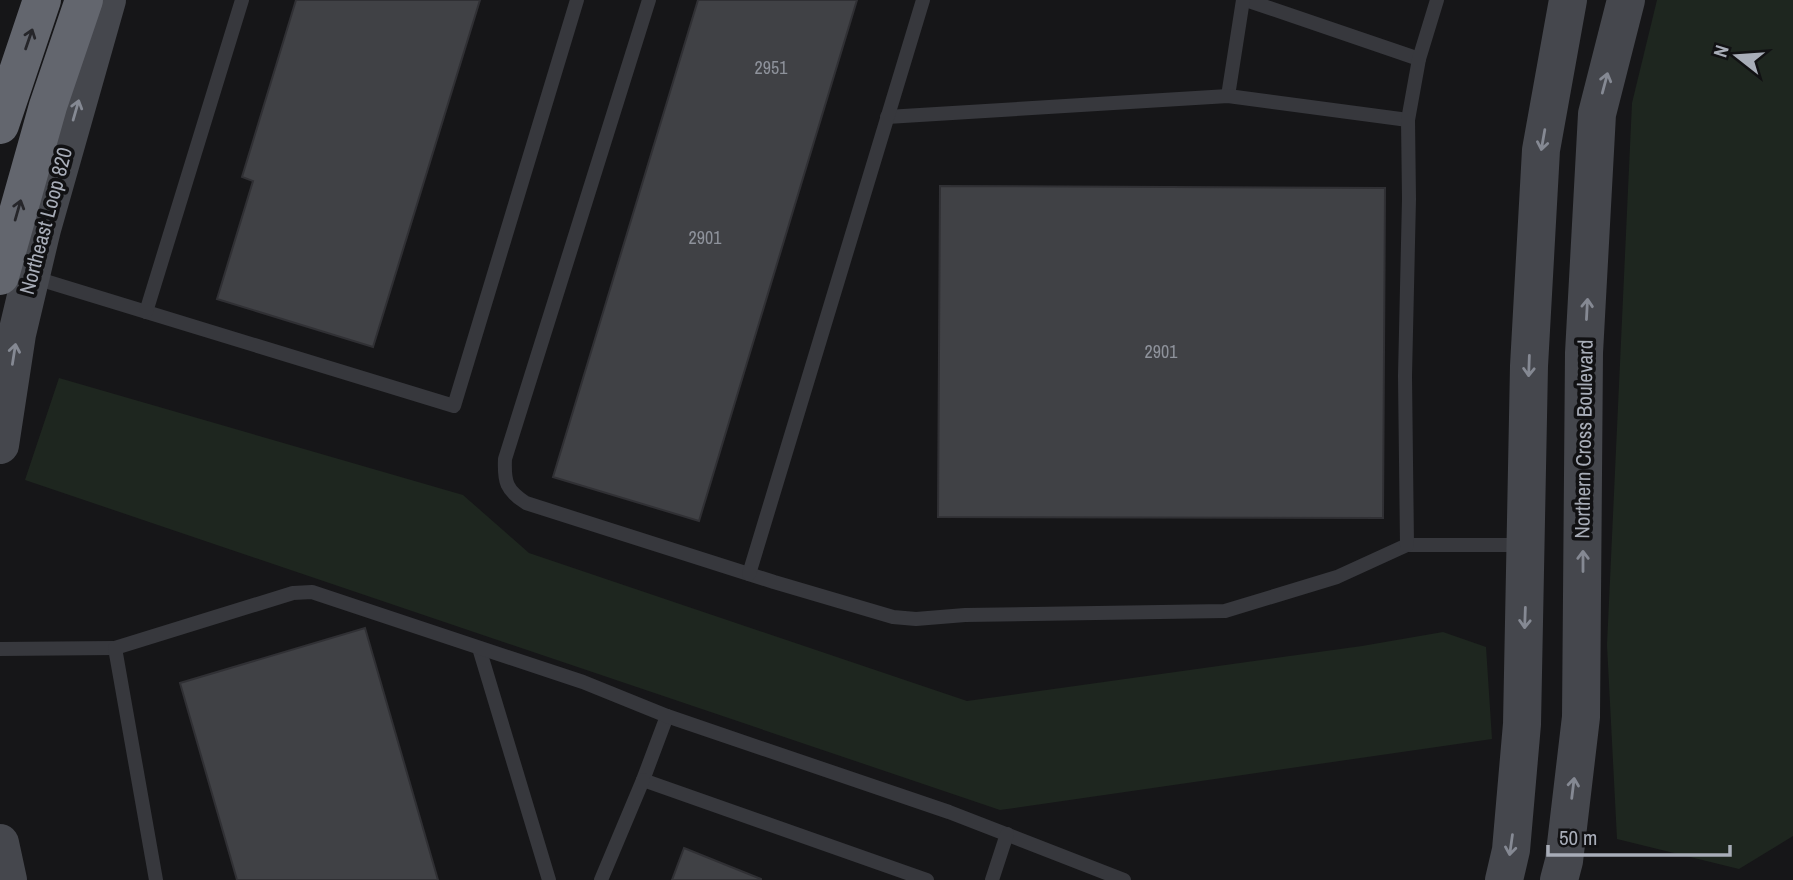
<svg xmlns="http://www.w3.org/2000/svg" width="1793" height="880" font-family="'Archivo Narrow',sans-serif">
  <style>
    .green { fill: #1e261f }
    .building { fill: #404145; stroke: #303034; stroke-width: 2 }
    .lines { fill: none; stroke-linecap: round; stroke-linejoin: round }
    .lane { stroke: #37383d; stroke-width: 14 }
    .secondary { stroke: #45474d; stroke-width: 38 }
    .highway { stroke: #63666e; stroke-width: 38 }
    .oneway { stroke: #26262a }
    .oneway2 { stroke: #858993 }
    .labels { text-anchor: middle; stroke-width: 7; stroke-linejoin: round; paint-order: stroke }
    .number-label { font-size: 18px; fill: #8e929b }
    .street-label { font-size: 21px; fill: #a8adb8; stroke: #111113 }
  </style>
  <rect width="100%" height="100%" fill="#161618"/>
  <g class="green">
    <polygon points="1657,0 1793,0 1793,836 1739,869 1617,839 1607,645 1632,103"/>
    <polygon points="59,378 463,495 529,553 967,701 1362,646 1443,632 1486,647 1492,739 1000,810 25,480"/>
  </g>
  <g class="building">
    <polygon points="296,0 480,0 373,347 217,299 253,181 242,177"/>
    <polygon points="698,0 857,0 699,521 553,477"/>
    <polygon points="940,186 1385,188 1383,518 938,517"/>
    <polygon points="365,628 438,880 237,880 180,683"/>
    <polygon points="684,848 761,879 761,880 672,880"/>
  </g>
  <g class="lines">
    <g class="lane">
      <path d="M 649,0 L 505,459 C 504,482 506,490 526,503 L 774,582 L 893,617 L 916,619 L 965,615 L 1225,611 L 1337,577 L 1407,545 L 1526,545"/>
      <polyline points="1246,0 1419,59"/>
      <polyline points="1228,96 1243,0"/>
      <polyline points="887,117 1228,96 1408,120"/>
      <polyline points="32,277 454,406 577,0"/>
      <polyline points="146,312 242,0"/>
      <polyline points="1407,545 1405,376 1409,199 1408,120 1419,59 1437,0"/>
      <polyline points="749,574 923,0"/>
      <polyline points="479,648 549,880"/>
      <polyline points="0,649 115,648"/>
      <polyline points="667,716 643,780 927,880"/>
      <polyline points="156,880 115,648 293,593 312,592 583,682 667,716 949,812 1124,880"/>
      <polyline points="601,880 643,780"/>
      <polyline points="992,880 1007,834"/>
    </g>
    <g class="secondary">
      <polyline points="0,445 17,334 42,229 107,0"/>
      <polyline points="0,843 8,880"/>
      <polyline points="1504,880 1511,850 1522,724 1529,366 1541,150 1568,0"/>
      <polyline points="1559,880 1564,861 1581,717 1584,353 1597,114 1626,0"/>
    </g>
    <g class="highway">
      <polyline points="0,125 42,0"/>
      <polyline points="0,276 48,106 84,0"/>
    </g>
  </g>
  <defs><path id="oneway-shaft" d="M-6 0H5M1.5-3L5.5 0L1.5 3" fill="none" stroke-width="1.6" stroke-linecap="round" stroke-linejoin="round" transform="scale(1.75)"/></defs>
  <g class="oneway">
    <use href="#oneway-shaft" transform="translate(29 39) rotate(-71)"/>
    <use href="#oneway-shaft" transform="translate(18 210) rotate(-74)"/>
  </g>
  <g class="oneway2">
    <use href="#oneway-shaft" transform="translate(1605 83) rotate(-75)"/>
    <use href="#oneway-shaft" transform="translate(76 110) rotate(-74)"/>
    <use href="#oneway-shaft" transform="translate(1543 140) rotate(100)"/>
    <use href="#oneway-shaft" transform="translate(1587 309) rotate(-87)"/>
    <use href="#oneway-shaft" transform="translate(14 354) rotate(-81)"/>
    <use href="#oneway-shaft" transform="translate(1529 366) rotate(92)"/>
    <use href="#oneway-shaft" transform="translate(1583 561) rotate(-90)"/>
    <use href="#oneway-shaft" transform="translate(1525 618) rotate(92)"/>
    <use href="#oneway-shaft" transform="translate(1573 788) rotate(-83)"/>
    <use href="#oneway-shaft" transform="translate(1511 845) rotate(98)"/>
  </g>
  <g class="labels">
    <g class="number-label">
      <text x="771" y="74">2951</text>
      <text x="705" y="244">2901</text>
      <text x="1161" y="358">2901</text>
    </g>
    <g class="street-label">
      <text transform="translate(46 221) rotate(-75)" y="7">Northeast Loop 820</text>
      <text transform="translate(1584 439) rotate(-89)" y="7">Northern Cross Boulevard</text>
    </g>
  </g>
  <g transform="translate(1737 56) rotate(287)" stroke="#111113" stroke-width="5" paint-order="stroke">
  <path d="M0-5L12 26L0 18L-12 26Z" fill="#a8adb8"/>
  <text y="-10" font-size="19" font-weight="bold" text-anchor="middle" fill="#a8adb8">N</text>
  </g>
  <path d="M1548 845v10h182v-10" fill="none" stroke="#a8adb8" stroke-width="3.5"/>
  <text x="1559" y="845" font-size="21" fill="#a8adb8" stroke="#111113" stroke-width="5" paint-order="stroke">50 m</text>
</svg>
